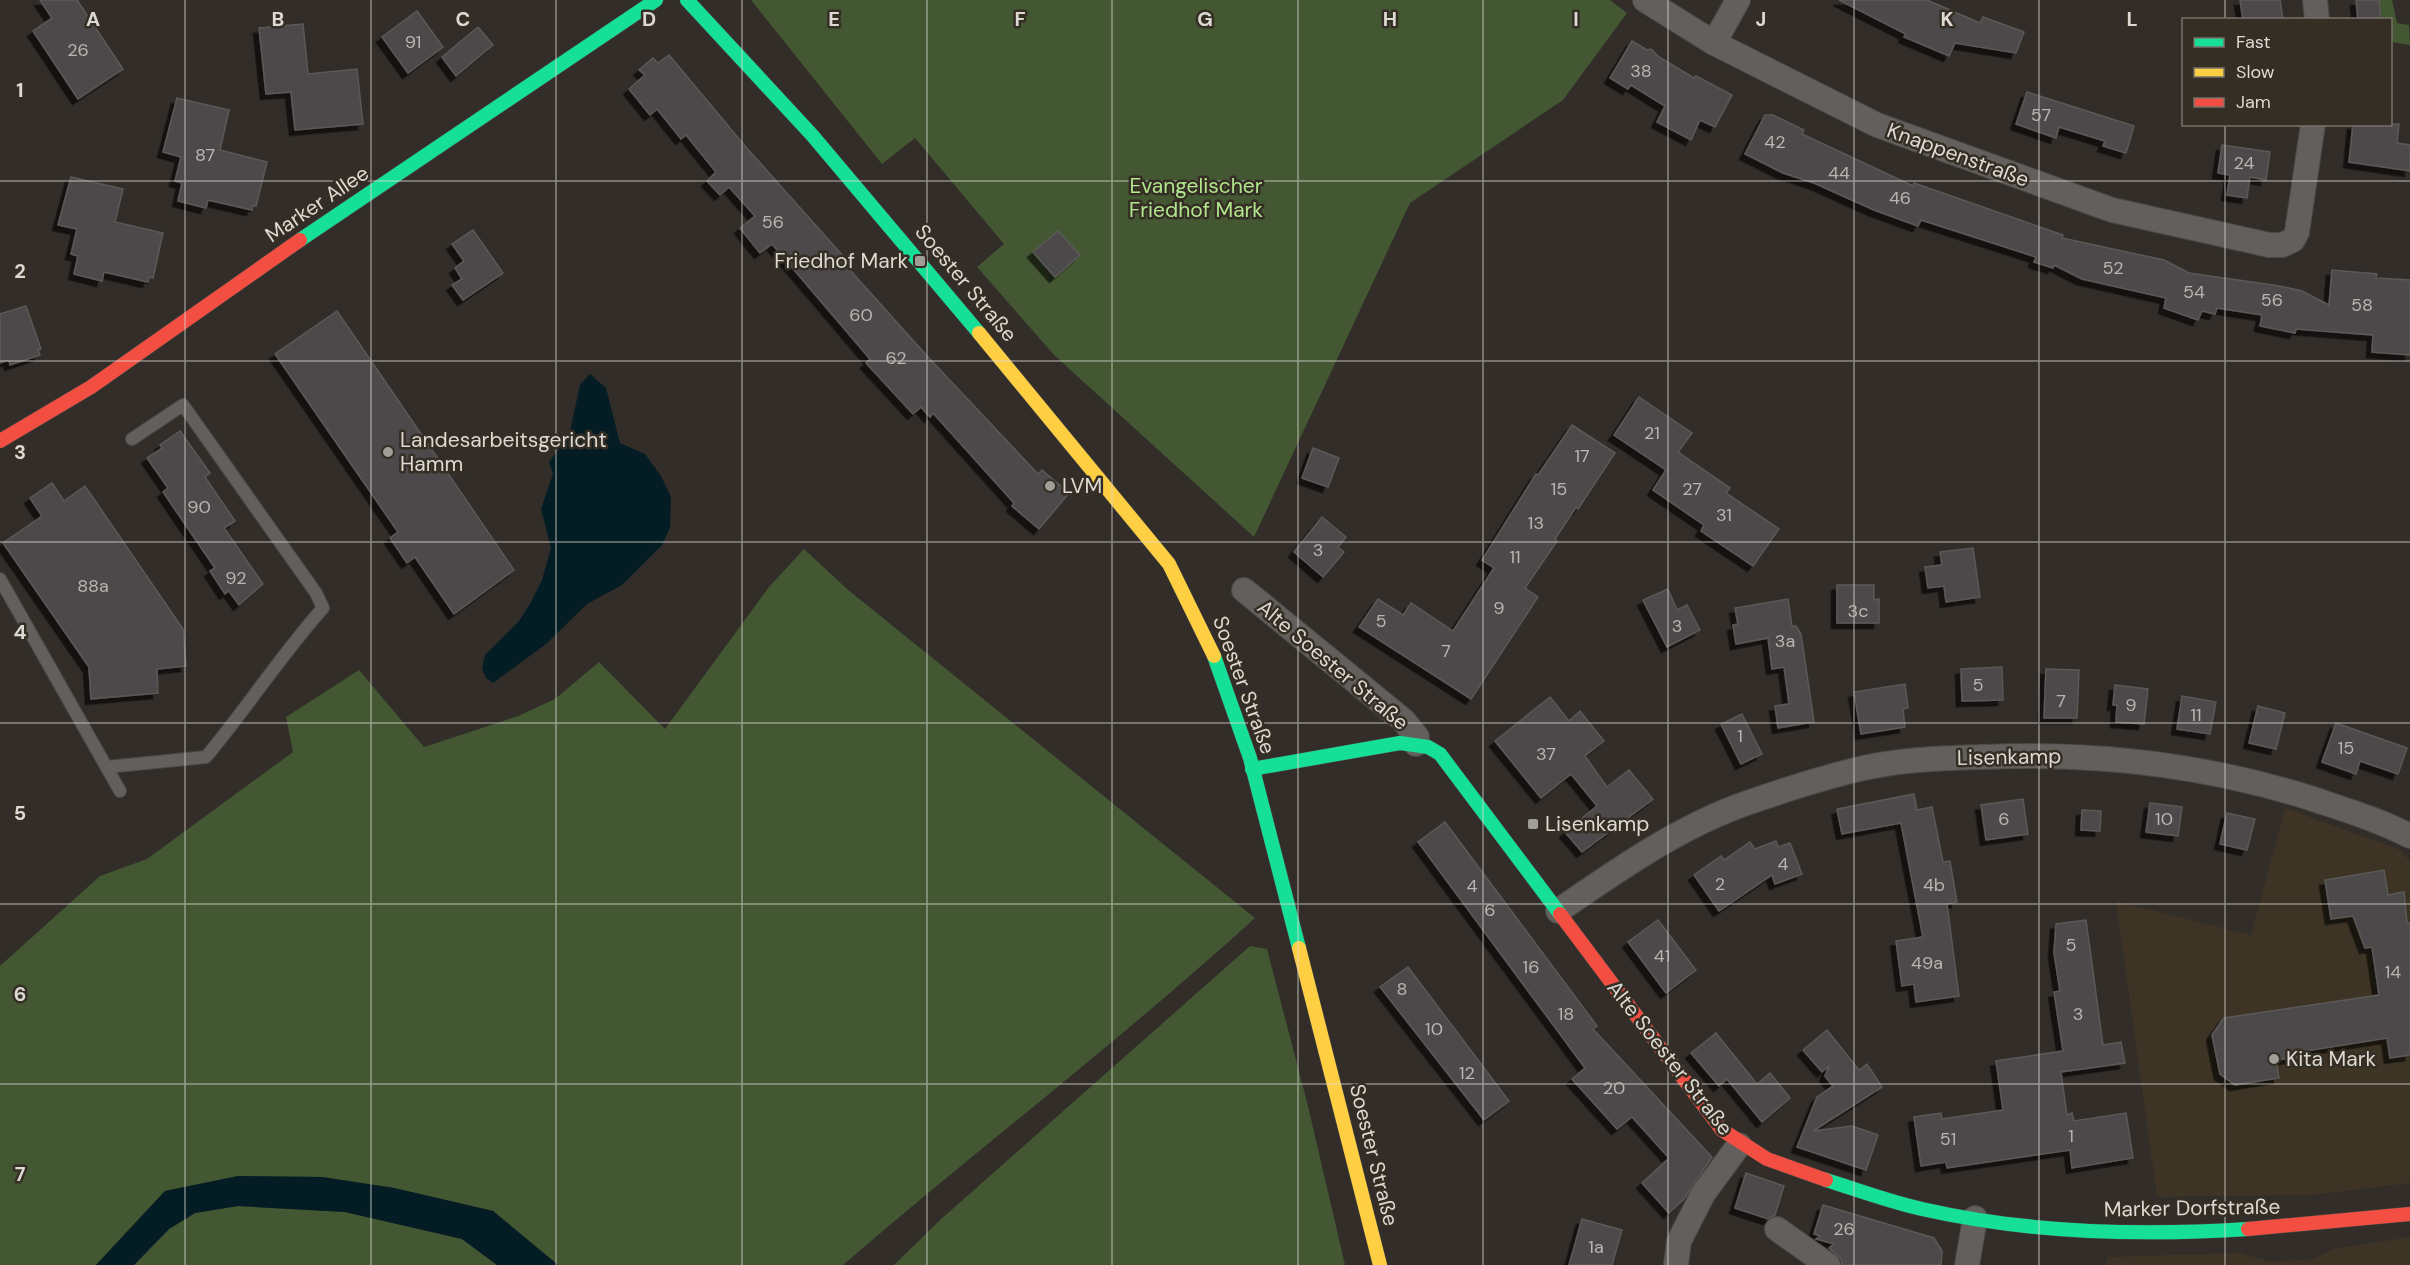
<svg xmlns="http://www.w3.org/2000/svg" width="2410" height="1265" font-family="'DM Sans',sans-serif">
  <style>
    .education { fill: #3d3425 }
    .green { fill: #425732 }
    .water { fill: #041d24 }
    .building { fill: #4c4948; stroke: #5c5958; stroke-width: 1.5; filter: url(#shadow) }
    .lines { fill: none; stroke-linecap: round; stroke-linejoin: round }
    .lane-casing { stroke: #4c4944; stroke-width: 14 }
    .street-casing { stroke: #4c4944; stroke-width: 26 }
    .fast-casing { stroke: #4c4944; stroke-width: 15 }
    .slow-casing { stroke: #4c4944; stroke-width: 15 }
    .jam-casing { stroke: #4c4944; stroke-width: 15 }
    .lane { stroke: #625f5c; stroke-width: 12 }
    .street { stroke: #625f5c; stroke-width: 24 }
    .fast { stroke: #16e098; stroke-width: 14 }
    .slow { stroke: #ffcf43; stroke-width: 14 }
    .jam { stroke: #f24e42; stroke-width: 14 }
    .grid { fill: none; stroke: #ddd9d3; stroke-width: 1.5; stroke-opacity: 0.55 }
    .poi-dot { fill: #a19d97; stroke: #352e25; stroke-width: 2 }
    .labels { text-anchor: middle; stroke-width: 5; stroke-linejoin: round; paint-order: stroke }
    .number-label { font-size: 18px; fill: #b9b5b0 }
    .street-label { font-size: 21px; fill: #ddd9d3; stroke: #352e25 }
    .park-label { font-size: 21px; fill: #b1e68c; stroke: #352e25 }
    .poi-label { font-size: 21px; fill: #ddd9d3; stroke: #352e25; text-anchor: start }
    .grid-label { font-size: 20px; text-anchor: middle; font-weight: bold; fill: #ddd9d3; stroke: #352e25; stroke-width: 5; stroke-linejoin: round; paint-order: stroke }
  </style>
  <defs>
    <filter id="shadow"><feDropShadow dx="-5.5" dy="5.5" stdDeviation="0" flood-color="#0009"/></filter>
  </defs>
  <rect width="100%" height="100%" fill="#322d28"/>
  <g class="education">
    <polygon points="2285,808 2400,850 2410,861 2410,1183 2313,1195 2157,1197 2116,901 2251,935"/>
    <polygon points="2410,1237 2410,1265 2107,1265 2107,1257 2241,1253 2270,1262 2313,1259 2333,1249"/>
  </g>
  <g class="green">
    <polygon points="751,0 1610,0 1627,13 1563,100 1410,203 1254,537 1054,355 977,267 1004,244 915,138 882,164"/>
    <polygon points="2379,0 2392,0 2397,23 2409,25 2410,45 2391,42 2390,20 2381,19"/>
    <path d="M 804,549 L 847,589 L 1255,918 C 1122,1039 979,1148 843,1265 L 558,1265 L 493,1211 L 394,1188 L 322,1177 L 238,1176 L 165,1191 L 96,1265 L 0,1265 L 0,966 L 100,876 L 147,859 L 293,752 L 286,717 L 359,670 L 424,747 L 518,716 L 555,699 L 599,662 L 665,729 L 769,587 Z"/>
    <polygon points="1250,946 1267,949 1308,1106 1345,1265 894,1265 940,1220"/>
    <polygon points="238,1206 345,1212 462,1239 497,1265 134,1265 169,1229 195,1213"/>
  </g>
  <g class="water">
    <polygon points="590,374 606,388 620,443 645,454 661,476 671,497 670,528 662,545 622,585 587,604 546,644 493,683 486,678 482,668 485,655 519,621 530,604 542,580 551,548 541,509 553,474 549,462 569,436 580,385"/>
    <polygon points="238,1176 322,1177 394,1188 493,1211 558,1265 497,1265 462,1239 345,1212 238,1206 195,1213 169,1229 134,1265 96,1265 165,1191"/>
  </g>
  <g class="building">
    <polygon points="40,0 77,0 123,69 78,99 33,31 52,18"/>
    <polygon points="1839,0 1927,0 1980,23 1983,17 2024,32 2016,53 1955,43 1949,56 1904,37 1906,34"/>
    <polygon points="2240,0 2280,0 2283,20 2243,20"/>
    <polygon points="2356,0 2379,0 2381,20 2358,20"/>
    <polygon points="417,11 443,47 408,73 382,37"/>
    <polygon points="303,24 308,74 357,69 363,124 295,130 291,92 266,94 259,28"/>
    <polygon points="478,27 493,45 456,76 442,57"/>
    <polygon points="1632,41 1647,50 1651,49 1659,57 1694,78 1696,76 1732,95 1715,127 1700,120 1691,140 1657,122 1665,106 1631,85 1628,89 1610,78"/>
    <polygon points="669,55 745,146 852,266 849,269 928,357 1038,474 1042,470 1069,493 1039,529 1012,506 1014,503 933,413 930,417 921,407 913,414 866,363 870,359 772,244 760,253 740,228 755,216 729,187 720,195 707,181 716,172 686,135 681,139 657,109 650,115 629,89 645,75 639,70 653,58 658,63"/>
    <polygon points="2027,92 2134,126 2126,153 2103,146 2105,141 2059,127 2056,138 2016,124"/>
    <polygon points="177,98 229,110 220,150 267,162 256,206 253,205 252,210 208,200 206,208 178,201 182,183 175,181 181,157 163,152"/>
    <polygon points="1765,115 1773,115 1804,130 1802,134 1913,186 1914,183 2063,235 2062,238 2164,260 2189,273 2280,286 2302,291 2329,305 2332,270 2377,274 2376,278 2410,280 2410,355 2372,352 2373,335 2296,329 2295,333 2260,326 2262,315 2217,308 2215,314 2202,311 2198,320 2164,308 2166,298 2082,279 2054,265 2053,268 2034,262 2036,257 1921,220 1918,226 1874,210 1814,183 1783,173 1745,154"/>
    <polygon points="2353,124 2399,124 2397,143 2410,145 2410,171 2349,162"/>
    <polygon points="2222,145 2270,152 2266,180 2250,177 2247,198 2227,195 2230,175 2218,173"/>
    <polygon points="71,177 123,189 115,222 163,233 153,278 149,277 148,282 104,272 102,281 74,274 78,256 71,254 77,229 58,225"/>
    <polygon points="473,230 503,273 463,300 452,285 462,279 455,268 464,261 452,244"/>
    <polygon points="1058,231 1080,255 1055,277 1033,252"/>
    <polygon points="26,306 41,349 38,350 40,355 10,365 9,360 0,363 0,314"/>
    <polygon points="337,311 514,570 454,614 415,557 407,563 390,538 398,532 275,354"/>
    <polygon points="1639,397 1692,433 1678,452 1730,488 1726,493 1779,529 1753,566 1701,531 1704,525 1653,490 1666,470 1614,435"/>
    <polygon points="1572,425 1615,453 1578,509 1576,507 1555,539 1557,541 1525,588 1538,597 1471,699 1359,627 1378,599 1403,615 1411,603 1453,631 1494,568 1482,560 1536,474 1538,475"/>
    <polygon points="180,431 210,473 205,477 235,521 224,528 263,584 239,605 229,591 225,594 210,571 215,568 163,492 168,488 147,458 162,448 160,445"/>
    <polygon points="1313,448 1339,458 1328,487 1302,478"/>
    <polygon points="52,483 64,501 85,486 183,629 186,666 157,669 158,693 91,699 89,667 3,543 42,516 30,498"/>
    <polygon points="1322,517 1346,537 1338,547 1344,552 1323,577 1294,552"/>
    <polygon points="1973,548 1980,597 1946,602 1944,586 1928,588 1925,567 1942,565 1940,552"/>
    <polygon points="1837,585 1874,585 1874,600 1879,599 1879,623 1837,623"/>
    <polygon points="1668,589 1677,610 1687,605 1700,630 1667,647 1643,600"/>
    <polygon points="1788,599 1792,626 1796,626 1801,634 1814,722 1778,728 1775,706 1789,704 1784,667 1772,669 1768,638 1736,644 1733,625 1738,624 1735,608"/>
    <polygon points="2002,667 2003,700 1962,701 1961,669"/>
    <polygon points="2046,669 2079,670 2077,718 2044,718"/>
    <polygon points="1905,684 1908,708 1903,709 1905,727 1861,734 1854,692"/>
    <polygon points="2115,685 2148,689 2144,724 2116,722 2117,705 2113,705"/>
    <polygon points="2182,696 2216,702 2210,734 2177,729"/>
    <polygon points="1550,697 1569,721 1580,711 1604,741 1585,756 1607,787 1629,770 1653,799 1582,852 1565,832 1597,806 1571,774 1541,798 1495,741"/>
    <polygon points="2258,706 2285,713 2276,749 2249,743"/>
    <polygon points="1742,714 1762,754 1741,764 1721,724"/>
    <polygon points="2336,723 2407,748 2398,774 2360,761 2356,774 2322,762"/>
    <polygon points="1914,794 1917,810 1932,807 1943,862 1950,861 1957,902 1947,904 1959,996 1916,1002 1914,984 1902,986 1896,941 1923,937 1901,823 1842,834 1837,809"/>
    <polygon points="2023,799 2028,834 1986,840 1981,805"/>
    <polygon points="2150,803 2182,807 2178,836 2146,832"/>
    <polygon points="2082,810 2101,811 2100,831 2081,830"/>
    <polygon points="2227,813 2255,819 2247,850 2220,844"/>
    <polygon points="1445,822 1597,1026 1593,1029 1712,1157 1684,1199 1669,1213 1642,1183 1669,1158 1632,1117 1617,1129 1572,1079 1585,1068 1418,842"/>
    <polygon points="1776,841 1778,847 1790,843 1802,874 1775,884 1772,875 1719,911 1694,875 1721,856 1724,860 1750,842 1755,849"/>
    <polygon points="2384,870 2388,895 2404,892 2407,923 2410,923 2410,1055 2390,1058 2387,1038 2299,1052 2300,1057 2276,1060 2279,1078 2235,1085 2220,1074 2212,1035 2224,1018 2379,995 2372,947 2365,948 2353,916 2331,919 2325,880"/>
    <polygon points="1658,920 1696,970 1666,993 1628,942"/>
    <polygon points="2086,920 2103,1045 2121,1042 2125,1063 2061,1072 2067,1115 2072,1113 2074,1121 2126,1113 2133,1158 2072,1168 2070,1150 1947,1168 1946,1162 1921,1166 1914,1117 1941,1113 1942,1119 2003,1110 1996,1061 2063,1051 2054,992 2060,991 2054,953 2056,924"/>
    <polygon points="1408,967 1509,1101 1484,1120 1380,987"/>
    <polygon points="1827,1030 1859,1070 1867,1064 1882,1087 1813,1131 1852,1126 1878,1135 1866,1170 1797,1147 1817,1097 1833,1086 1825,1076 1829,1066 1822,1072 1803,1050"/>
    <polygon points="1716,1033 1757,1084 1770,1073 1790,1098 1762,1122 1727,1079 1719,1086 1691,1053"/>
    <polygon points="1746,1173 1784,1186 1775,1215 1768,1219 1735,1208"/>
    <polygon points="1823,1205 1934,1238 1942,1251 1941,1265 1842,1265 1841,1259 1829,1248 1834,1244 1816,1239 1820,1236 1814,1234"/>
    <polygon points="1582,1219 1622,1230 1612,1265 1569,1265"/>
  </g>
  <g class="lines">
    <g class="lane-casing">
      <g id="lane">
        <polyline points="0,579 120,791"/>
        <path d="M 107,767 L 206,757 C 247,708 281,655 323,608 L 316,593 L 183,405 L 132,439"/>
      </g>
    </g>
    <g class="street-casing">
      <g id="street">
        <polyline points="1645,0 1714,43 1877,125 2112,210 2269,245 2282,245 2293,240 2297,232 2313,124"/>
        <polyline points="2315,0 2317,20"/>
        <polyline points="1714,43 1738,0"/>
        <polyline points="1244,590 1403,720 1417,737 1416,744"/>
        <path d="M 1558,911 C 1618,870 1678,827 1747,803 C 1781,791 1816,780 1851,771 C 1893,760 1938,758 1982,757 C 2095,752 2204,764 2313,799 C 2346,810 2379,820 2410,836"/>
        <polyline points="1777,1229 1828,1265"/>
        <polyline points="1676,1265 1679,1241 1703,1194 1739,1145"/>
        <polyline points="1967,1265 1975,1218"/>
      </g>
    </g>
    <g class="fast-casing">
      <g id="fast">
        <polyline points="687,0 812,135 979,333"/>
        <polyline points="300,240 656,0"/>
        <polyline points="1214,656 1250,758 1299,948"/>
        <polyline points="1252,769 1400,743 1428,747 1440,754 1560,914"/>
        <path d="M 1826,1180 C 1858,1190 1890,1202 1922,1209 C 2027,1233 2141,1236 2248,1229"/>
      </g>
    </g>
    <g class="slow-casing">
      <g id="slow">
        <polyline points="979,333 1169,564 1214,656"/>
        <polyline points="1299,948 1380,1265"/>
      </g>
    </g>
    <g class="jam-casing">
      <g id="jam">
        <polyline points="0,441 91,387 300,240"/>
        <polyline points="1560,914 1722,1130 1767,1159 1826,1180"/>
        <polyline points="2248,1229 2410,1214"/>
      </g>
    </g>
    <use href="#lane" class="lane"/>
    <use href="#street" class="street"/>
    <use href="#fast" class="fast"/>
    <use href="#slow" class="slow"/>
    <use href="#jam" class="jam"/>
  </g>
  <path class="grid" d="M 185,0 L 185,1265M 371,0 L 371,1265M 556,0 L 556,1265M 742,0 L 742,1265M 927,0 L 927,1265M 1112,0 L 1112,1265M 1298,0 L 1298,1265M 1483,0 L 1483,1265M 1668,0 L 1668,1265M 1854,0 L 1854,1265M 2039,0 L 2039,1265M 2225,0 L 2225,20M 2225,124 L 2225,1265M 0,181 L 2410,181M 0,361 L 2410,361M 0,542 L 2410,542M 0,723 L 2410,723M 0,904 L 2410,904M 0,1084 L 2410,1084"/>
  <g class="poi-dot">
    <rect x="914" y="255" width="12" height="12" rx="3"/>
    <circle cx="388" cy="452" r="6"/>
    <circle cx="1050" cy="486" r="6"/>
    <rect x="1527" y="818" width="12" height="12" rx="3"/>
    <circle cx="2274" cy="1059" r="6"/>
  </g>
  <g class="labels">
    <g class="number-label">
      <text x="413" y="48">91</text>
      <text x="78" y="56">26</text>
      <text x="1641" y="77">38</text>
      <text x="2041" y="121">57</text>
      <text x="1775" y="148">42</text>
      <text x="205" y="161">87</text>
      <text x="2244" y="169">24</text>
      <text x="1839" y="179">44</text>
      <text x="1900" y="204">46</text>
      <text x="773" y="228">56</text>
      <text x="2113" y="274">52</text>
      <text x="2194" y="298">54</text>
      <text x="2272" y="306">56</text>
      <text x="2362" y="311">58</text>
      <text x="861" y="321">60</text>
      <text x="896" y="364">62</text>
      <text x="1652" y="439">21</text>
      <text x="1582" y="462">17</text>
      <text x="1559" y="495">15</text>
      <text x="1692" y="495">27</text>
      <text x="199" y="513">90</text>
      <text x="1724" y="521">31</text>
      <text x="1536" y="529">13</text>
      <text x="1318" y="556">3</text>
      <text x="1515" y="563">11</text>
      <text x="236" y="584">92</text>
      <text x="93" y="592">88a</text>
      <text x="1499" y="614">9</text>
      <text x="1858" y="617">3c</text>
      <text x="1381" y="627">5</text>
      <text x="1677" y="632">3</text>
      <text x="1785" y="647">3a</text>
      <text x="1446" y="657">7</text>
      <text x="1978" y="691">5</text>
      <text x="2061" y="707">7</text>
      <text x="2131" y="711">9</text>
      <text x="2196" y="721">11</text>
      <text x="1740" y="742">1</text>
      <text x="2346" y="754">15</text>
      <text x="1546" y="760">37</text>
      <text x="2004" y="825">6</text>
      <text x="2164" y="825">10</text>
      <text x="1783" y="870">4</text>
      <text x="1720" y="890">2</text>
      <text x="1934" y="891">4b</text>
      <text x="1472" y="892">4</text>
      <text x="1490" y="916">6</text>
      <text x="2071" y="951">5</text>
      <text x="1662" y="962">41</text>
      <text x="1927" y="969">49a</text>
      <text x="1531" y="973">16</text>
      <text x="2393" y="978">14</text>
      <text x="1402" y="995">8</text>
      <text x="1566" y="1020">18</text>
      <text x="2078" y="1020">3</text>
      <text x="1434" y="1035">10</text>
      <text x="1467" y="1079">12</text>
      <text x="1614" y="1094">20</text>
      <text x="2071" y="1142">1</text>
      <text x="1948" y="1145">51</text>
      <text x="1844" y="1235">26</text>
      <text x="1596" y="1253">1a</text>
    </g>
    <g class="street-label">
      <text transform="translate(1958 155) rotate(20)" y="7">Knappenstraße</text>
      <text transform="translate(317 204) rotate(-34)" y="7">Marker Allee</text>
      <text transform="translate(966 283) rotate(50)" y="7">Soester Straße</text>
      <text transform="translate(1333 665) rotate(40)" y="7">Alte Soester Straße</text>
      <text transform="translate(1244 685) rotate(70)" y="7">Soester Straße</text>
      <text transform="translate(2009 757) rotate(-1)" y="7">Lisenkamp</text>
      <text transform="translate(1670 1058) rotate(52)" y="7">Alte Soester Straße</text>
      <text transform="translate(1374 1155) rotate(76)" y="7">Soester Straße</text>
      <text transform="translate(2192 1208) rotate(-1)" y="7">Marker Dorfstraße</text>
    </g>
    <g class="park-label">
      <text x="1196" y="193">Evangelischer<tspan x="1196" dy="24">Friedhof Mark</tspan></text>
    </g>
    <g class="poi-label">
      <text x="908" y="268" text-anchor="end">Friedhof Mark</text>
      <text x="400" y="447">Landesarbeitsgericht<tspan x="400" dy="24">Hamm</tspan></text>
      <text x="1062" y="493">LVM</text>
      <text x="1545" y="831">Lisenkamp</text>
      <text x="2286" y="1066">Kita Mark</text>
    </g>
  </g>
  <g class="grid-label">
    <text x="93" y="26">A</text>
    <text x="278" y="26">B</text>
    <text x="463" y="26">C</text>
    <text x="649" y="26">D</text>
    <text x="834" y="26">E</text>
    <text x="1020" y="26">F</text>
    <text x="1205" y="26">G</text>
    <text x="1390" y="26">H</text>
    <text x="1576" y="26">I</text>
    <text x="1761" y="26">J</text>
    <text x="1947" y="26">K</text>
    <text x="2132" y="26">L</text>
    <text x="20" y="97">1</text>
    <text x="20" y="278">2</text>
    <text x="20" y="459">3</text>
    <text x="20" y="639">4</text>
    <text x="20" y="820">5</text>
    <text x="20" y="1001">6</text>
    <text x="20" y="1181">7</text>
  </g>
  <rect x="2182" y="18" width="210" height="108" fill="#352e25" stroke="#78726b" stroke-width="1.5"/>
  <rect x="2194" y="38" width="30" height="9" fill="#16e098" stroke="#78726b" stroke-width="1.5"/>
  <text x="2236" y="48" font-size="18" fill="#ddd9d3">Fast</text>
  <rect x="2194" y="68" width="30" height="9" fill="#ffcf43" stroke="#78726b" stroke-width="1.5"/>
  <text x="2236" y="78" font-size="18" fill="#ddd9d3">Slow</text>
  <rect x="2194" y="98" width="30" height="9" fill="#f24e42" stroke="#78726b" stroke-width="1.5"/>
  <text x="2236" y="108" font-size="18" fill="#ddd9d3">Jam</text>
</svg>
